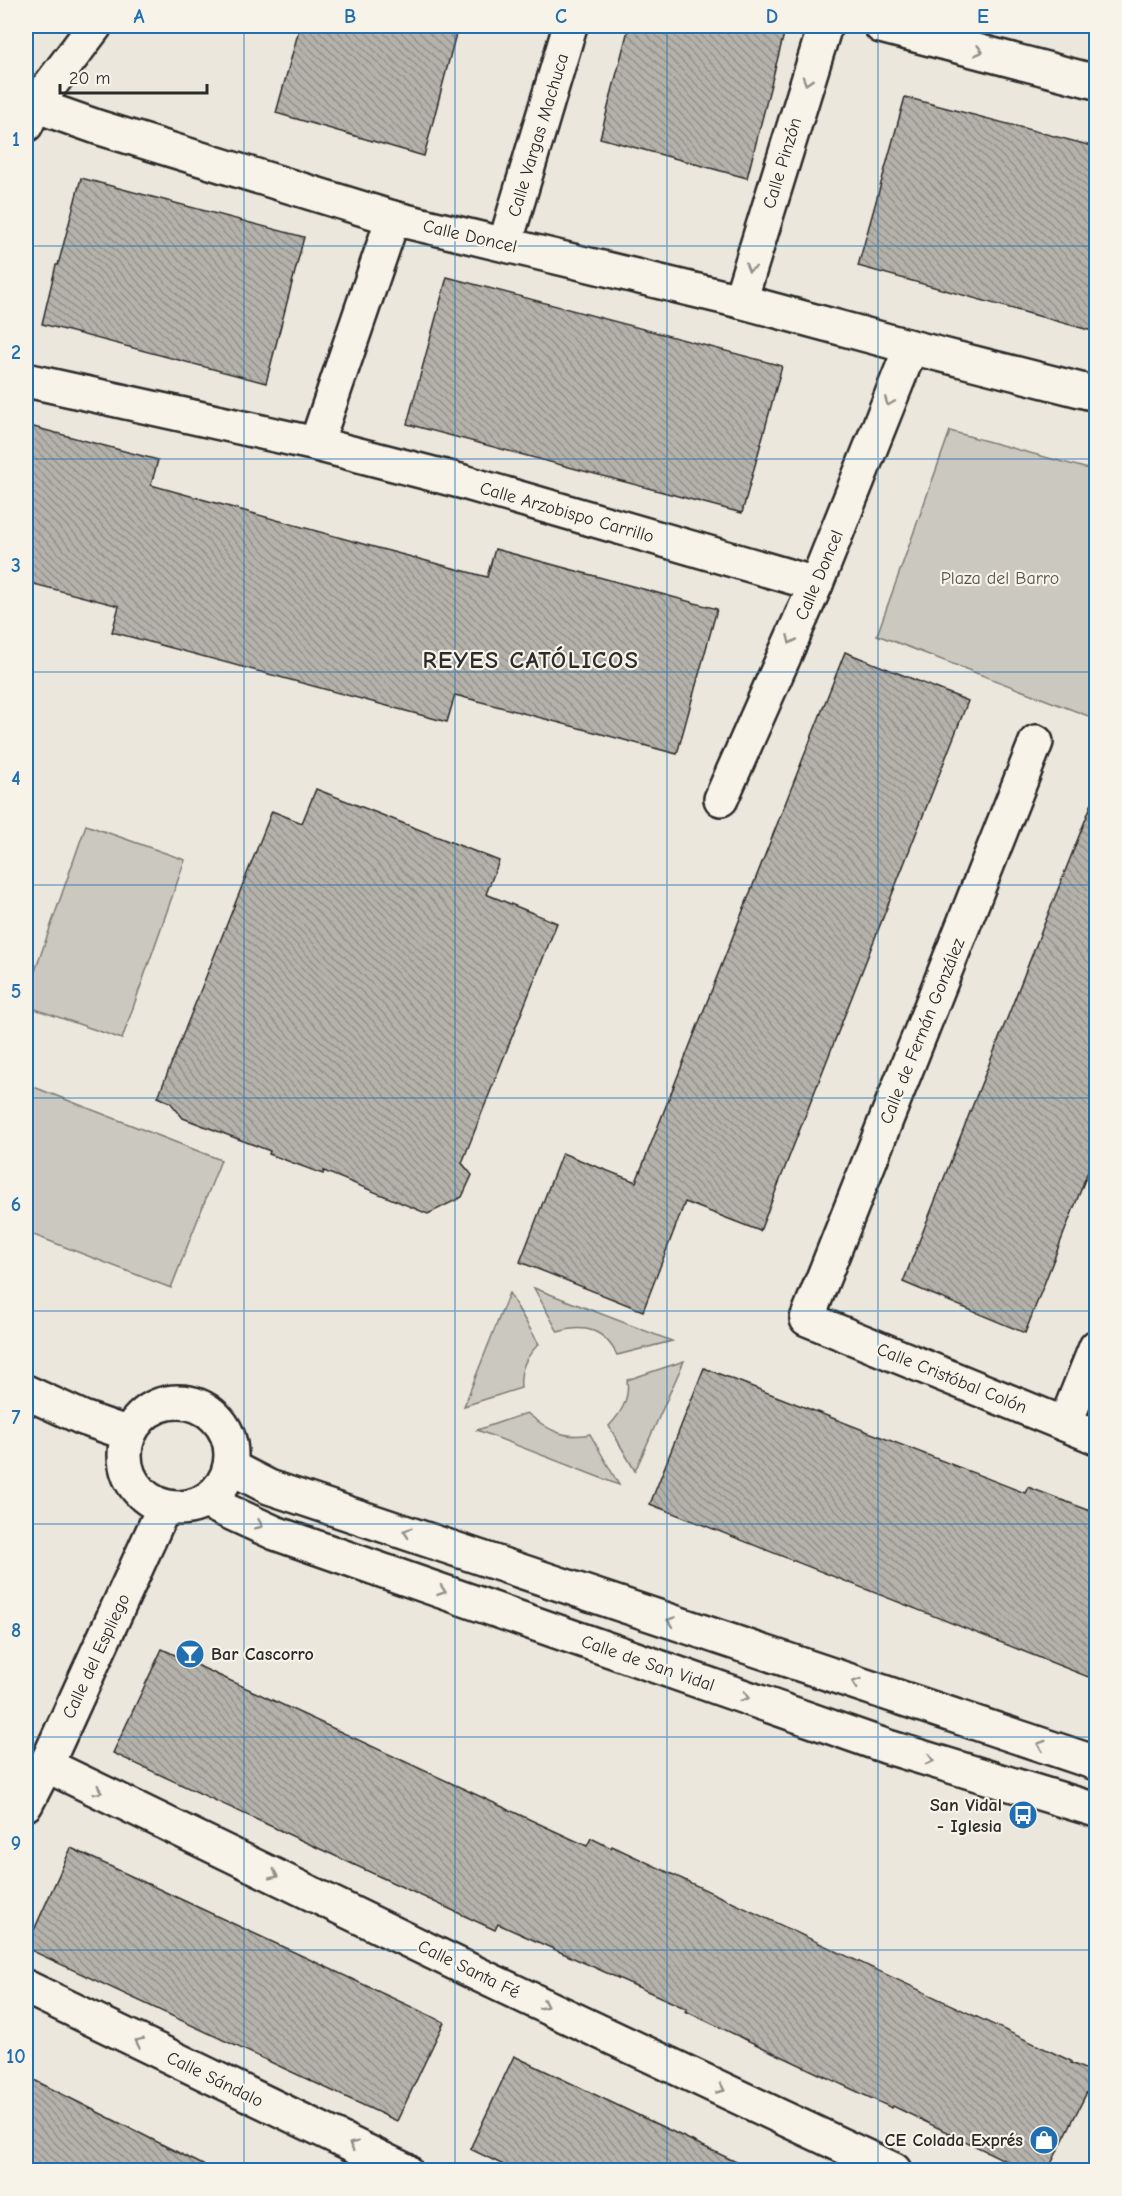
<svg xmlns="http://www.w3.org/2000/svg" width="1122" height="2196" font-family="'Comic Neue',sans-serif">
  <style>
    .green { fill: #cbc8bf; stroke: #7b7a75; stroke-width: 1.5 }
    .building { fill: url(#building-back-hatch); stroke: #2b2b2b; stroke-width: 1.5 }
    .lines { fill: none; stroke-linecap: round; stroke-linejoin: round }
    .minor-casing { stroke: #2b2b2b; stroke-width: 38 }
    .minor { stroke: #f7f3e8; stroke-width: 33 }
    .oneway { stroke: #918f8a }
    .grid { fill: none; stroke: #1f6fb2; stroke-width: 1.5; stroke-opacity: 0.55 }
    .labels { text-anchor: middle; stroke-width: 4.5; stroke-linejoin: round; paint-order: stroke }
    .street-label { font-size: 18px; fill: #2b2b2b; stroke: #f7f3e8 }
    .park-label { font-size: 18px; fill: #535250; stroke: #f7f3e8 }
    .poi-label { font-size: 18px; font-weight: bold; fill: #2b2b2b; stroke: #f7f3e8; text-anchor: end }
    .district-label { font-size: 24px; font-weight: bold; letter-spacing: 1.5px; fill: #2b2b2b; stroke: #f7f3e8 }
    .neatline { fill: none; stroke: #1f6fb2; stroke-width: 2 }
    .grid-label { font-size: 20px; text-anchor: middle; font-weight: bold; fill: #1f6fb2 }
  </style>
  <defs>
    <pattern id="building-back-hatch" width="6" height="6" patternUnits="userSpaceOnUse" patternTransform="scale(1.5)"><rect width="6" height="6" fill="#b5b2ab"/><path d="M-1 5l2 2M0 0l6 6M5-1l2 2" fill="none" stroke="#93918b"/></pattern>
  </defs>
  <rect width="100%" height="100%" fill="#ebe7dd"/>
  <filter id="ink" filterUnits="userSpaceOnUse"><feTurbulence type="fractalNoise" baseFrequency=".0167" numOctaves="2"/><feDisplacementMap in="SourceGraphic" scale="12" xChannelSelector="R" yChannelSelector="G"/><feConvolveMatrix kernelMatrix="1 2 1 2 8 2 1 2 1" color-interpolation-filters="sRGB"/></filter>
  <g filter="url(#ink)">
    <g class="green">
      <polygon points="950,431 1096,471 1096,719 877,635"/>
      <polygon points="86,825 185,860 122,1039 26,1006 26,997"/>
      <polygon points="26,1084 221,1160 171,1288 26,1232"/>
      <path d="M 534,1288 L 672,1341 L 617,1355 C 604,1329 585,1324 558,1332 Z"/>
      <path d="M 509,1293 L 539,1344 C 526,1356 519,1370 521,1388 L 464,1406 Z"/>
      <path d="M 684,1361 L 635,1471 L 609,1426 C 621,1413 630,1399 627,1380 Z"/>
      <path d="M 527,1413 C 547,1429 563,1440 590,1434 L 619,1485 L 477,1430 Z"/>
    </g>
    <g class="building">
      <polygon points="300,26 458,26 424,156 276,113"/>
      <polygon points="629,26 786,26 747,178 600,138"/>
      <polygon points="905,97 1096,147 1096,332 858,266"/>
      <polygon points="81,178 304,237 266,383 42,324 56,265 58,265"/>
      <polygon points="447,277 782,366 742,513 407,424"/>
      <polygon points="26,425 158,460 151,485 374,547 487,577 495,549 717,609 677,754 455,695 447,722 112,632 119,606 26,582"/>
      <polygon points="845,652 968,701 760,1231 685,1202 643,1311 520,1262 562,1153 636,1182"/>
      <polygon points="316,789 499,861 486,894 557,923 462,1163 472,1175 462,1197 428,1214 324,1171 323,1174 269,1154 270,1151 183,1118 170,1102 158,1097 272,811 302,823"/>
      <polygon points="1094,798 1096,798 1096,1151 1025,1333 903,1282"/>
      <polygon points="704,1368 1025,1493 1028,1487 1096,1513 1096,1680 650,1504"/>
      <polygon points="162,1649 587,1846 591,1838 611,1848 612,1846 1071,2061 1071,2063 1096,2074 1048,2170 1025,2170 893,2106 892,2108 685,2011 687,2009 498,1924 495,1930 113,1753"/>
      <polygon points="71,1848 444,2022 397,2121 26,1948"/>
      <polygon points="514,2056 753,2170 514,2170 470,2149"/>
      <polygon points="26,2076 213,2170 26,2170"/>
    </g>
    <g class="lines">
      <g class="minor-casing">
        <g id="minor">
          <polyline points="881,26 1096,82"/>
          <polyline points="26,102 97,127 393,218 740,301 911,347 1096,394"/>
          <polyline points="26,125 35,105 95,26"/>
          <polyline points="505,244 570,26"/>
          <polyline points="740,301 825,26"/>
          <polyline points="26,380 316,444 393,218"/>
          <polyline points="316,444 460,481 816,584"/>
          <polyline points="1036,742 807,1319 1096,1437"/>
          <polyline points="721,799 816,584 911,347"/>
          <polyline points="26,1392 83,1418 129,1434"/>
          <circle cx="178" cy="1455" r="53"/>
          <polyline points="1065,1424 1096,1347"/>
          <polyline points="230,1467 269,1487 1096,1763"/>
          <polyline points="205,1501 275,1533 888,1747 1096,1810"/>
          <polyline points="46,1765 492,1981 894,2170"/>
          <polyline points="26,1804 46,1765 164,1507"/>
          <polyline points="26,1987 405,2170"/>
        </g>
      </g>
      <use href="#minor" class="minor"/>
    </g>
    <defs><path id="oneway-chevron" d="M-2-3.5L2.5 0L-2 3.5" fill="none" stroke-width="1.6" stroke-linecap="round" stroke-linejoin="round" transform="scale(1.5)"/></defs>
    <g class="oneway">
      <use href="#oneway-chevron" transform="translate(979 51) rotate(15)"/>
      <use href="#oneway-chevron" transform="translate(807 81) rotate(107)"/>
      <use href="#oneway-chevron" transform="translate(750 268) rotate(107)"/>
      <use href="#oneway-chevron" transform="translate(889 402) rotate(112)"/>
      <use href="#oneway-chevron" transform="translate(791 640) rotate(114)"/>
      <use href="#oneway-chevron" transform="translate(259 1525) rotate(24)"/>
      <use href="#oneway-chevron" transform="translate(407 1532) rotate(-161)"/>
      <use href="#oneway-chevron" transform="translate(442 1591) rotate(19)"/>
      <use href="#oneway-chevron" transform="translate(671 1621) rotate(-161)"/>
      <use href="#oneway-chevron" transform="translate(856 1683) rotate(-162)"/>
      <use href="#oneway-chevron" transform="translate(745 1697) rotate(19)"/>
      <use href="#oneway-chevron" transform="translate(1041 1745) rotate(-162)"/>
      <use href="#oneway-chevron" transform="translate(930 1760) rotate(17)"/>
      <use href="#oneway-chevron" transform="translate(98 1791) rotate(26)"/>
      <use href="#oneway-chevron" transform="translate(274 1875) rotate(26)"/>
      <use href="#oneway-chevron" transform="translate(544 2005) rotate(25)"/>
      <use href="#oneway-chevron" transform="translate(139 2042) rotate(-154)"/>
      <use href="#oneway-chevron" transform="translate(721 2089) rotate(25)"/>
      <use href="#oneway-chevron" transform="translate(353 2145) rotate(-154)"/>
    </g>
  </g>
  <path class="grid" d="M 244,26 L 244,2170M 455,26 L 455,2170M 667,26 L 667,2170M 878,26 L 878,2170M 26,246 L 1096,246M 26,459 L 1096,459M 26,672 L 1096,672M 26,885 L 1096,885M 26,1098 L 1096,1098M 26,1311 L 1096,1311M 26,1524 L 1096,1524M 26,1737 L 1096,1737M 26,1950 L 1096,1950"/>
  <defs>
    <g id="bar-disc" transform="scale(1.5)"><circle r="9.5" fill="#1f6fb2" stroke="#f7f3e8"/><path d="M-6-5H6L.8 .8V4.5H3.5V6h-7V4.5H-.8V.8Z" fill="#fff"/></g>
    <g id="bus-disc" transform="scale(1.5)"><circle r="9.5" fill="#1f6fb2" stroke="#f7f3e8"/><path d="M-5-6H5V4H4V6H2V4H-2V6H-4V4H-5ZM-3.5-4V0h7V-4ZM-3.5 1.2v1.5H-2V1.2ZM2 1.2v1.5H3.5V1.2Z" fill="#fff"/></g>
    <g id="shop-disc" transform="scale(1.5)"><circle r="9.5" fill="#1f6fb2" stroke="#f7f3e8"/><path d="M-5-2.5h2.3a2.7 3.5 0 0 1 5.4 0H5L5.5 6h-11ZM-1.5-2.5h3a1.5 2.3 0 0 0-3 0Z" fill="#fff"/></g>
  </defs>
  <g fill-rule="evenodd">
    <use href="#bar-disc" x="190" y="1654"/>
    <use href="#bus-disc" x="1023" y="1815"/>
    <use href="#shop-disc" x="1044" y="2140"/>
  </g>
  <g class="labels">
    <g class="street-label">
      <text transform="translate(538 135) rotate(-73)" y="6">Calle Vargas Machuca</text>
      <text transform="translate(782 163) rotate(-73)" y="6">Calle Pinzón</text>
      <text transform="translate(470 236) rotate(13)" y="6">Calle Doncel</text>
      <text transform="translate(567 512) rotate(16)" y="6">Calle Arzobispo Carrillo</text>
      <text transform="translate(819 575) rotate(-67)" y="6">Calle Doncel</text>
      <text transform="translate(922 1031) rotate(-68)" y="6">Calle de Fernán González</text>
      <text transform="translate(952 1378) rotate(22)" y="6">Calle Cristóbal Colón</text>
      <text transform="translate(96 1656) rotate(-65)" y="6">Calle del Espliego</text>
      <text transform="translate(648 1663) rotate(19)" y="6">Calle de San Vidal</text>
      <text transform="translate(469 1969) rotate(26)" y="6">Calle Santa Fé</text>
      <text transform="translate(215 2079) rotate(26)" y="6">Calle Sándalo</text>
    </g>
    <g class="park-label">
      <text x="1000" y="584">Plaza del Barro</text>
    </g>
    <g class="poi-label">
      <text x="211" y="1660" text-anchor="start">Bar Cascorro</text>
      <text x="1002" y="1811">San Vidal<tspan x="1002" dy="21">- Iglesia</tspan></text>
      <text x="1023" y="2146">CE Colada Exprés</text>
    </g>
    <g class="district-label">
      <text x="531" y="668">REYES CATÓLICOS</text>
    </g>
  </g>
  <rect width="1122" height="2196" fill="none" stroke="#f7f3e8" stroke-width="66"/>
  <path d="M60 84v9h147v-9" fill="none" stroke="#2b2b2b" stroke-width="3"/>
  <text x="69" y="84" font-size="18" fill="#2b2b2b" stroke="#f7f3e8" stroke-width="4.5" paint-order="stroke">20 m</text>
  <rect x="33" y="33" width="1056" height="2130" class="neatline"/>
  <g class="grid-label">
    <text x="139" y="23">A</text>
    <text x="350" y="23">B</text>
    <text x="561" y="23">C</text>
    <text x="772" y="23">D</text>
    <text x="983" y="23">E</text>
    <text x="16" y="146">1</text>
    <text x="16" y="359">2</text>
    <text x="16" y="572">3</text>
    <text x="16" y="785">4</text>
    <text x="16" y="998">5</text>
    <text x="16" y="1211">6</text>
    <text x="16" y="1424">7</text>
    <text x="16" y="1637">8</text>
    <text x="16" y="1850">9</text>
    <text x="16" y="2063">10</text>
  </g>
</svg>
